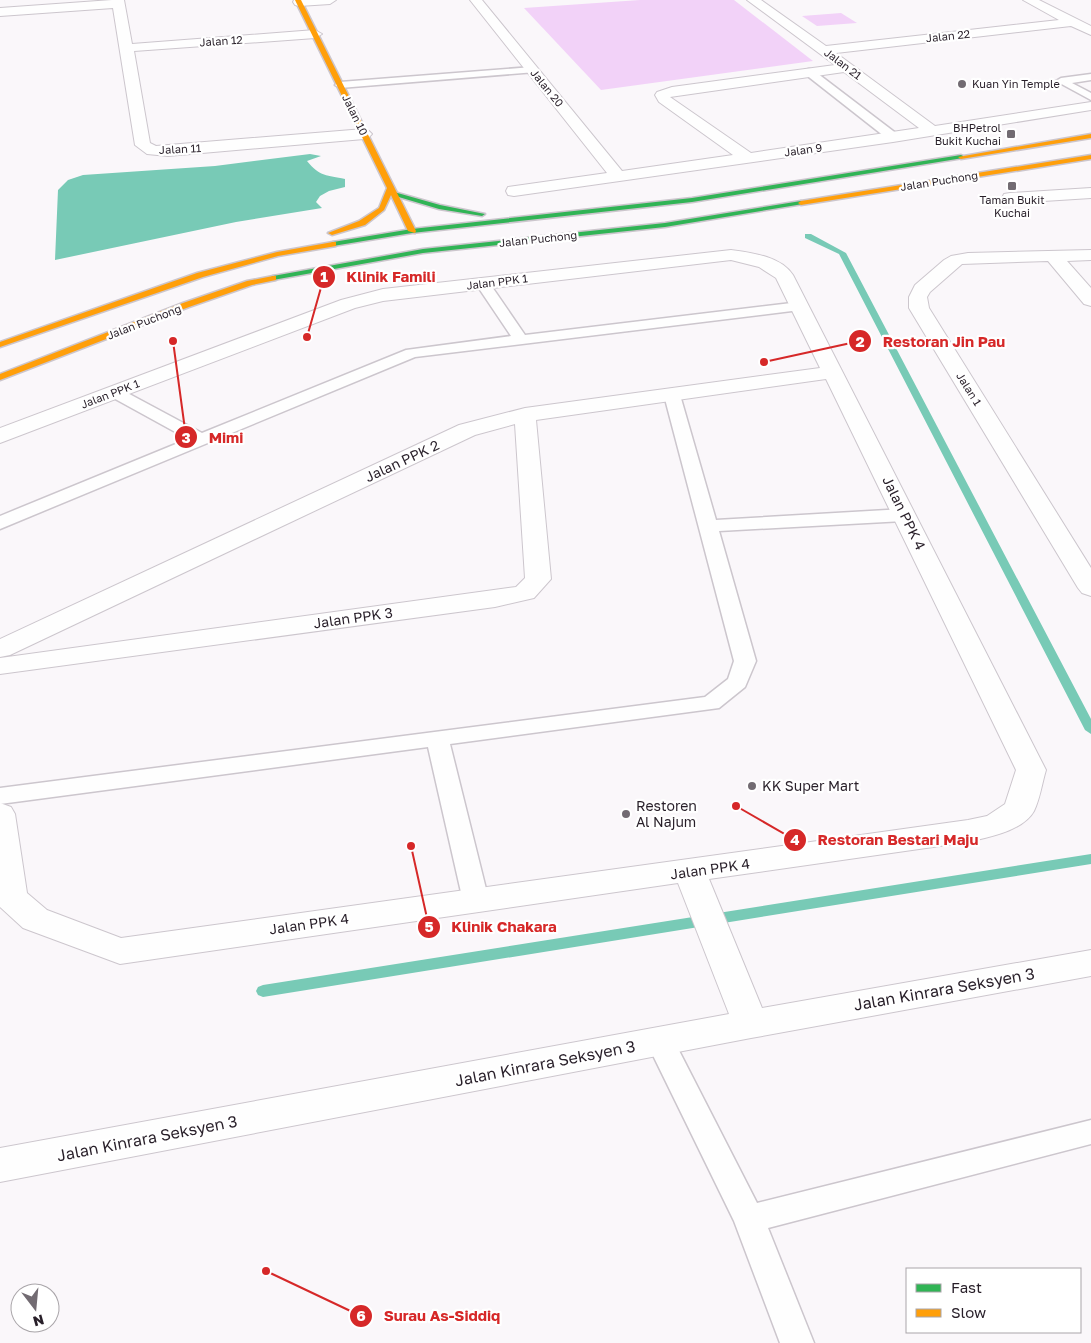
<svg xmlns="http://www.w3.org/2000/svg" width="1091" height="1343" font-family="'Golos Text',sans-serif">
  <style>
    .green { fill: #f2d2f8 }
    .water { fill: #78cab6 }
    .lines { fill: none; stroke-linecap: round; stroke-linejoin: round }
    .stream { fill: #78cab6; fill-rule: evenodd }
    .lane-casing { stroke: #ccc6cd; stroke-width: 3 }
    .street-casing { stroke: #ccc6cd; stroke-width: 2 }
    .fast-casing { stroke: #ccc6cd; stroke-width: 3 }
    .slow-casing { stroke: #ccc6cd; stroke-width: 3 }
    .lane { fill: #fefefe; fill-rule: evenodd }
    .street { fill: #fefefe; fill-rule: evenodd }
    .fast { fill: #30b455; fill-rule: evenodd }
    .slow { fill: #ff9f0a; fill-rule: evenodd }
    .poi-dot { fill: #726b72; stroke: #fff; stroke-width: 2 }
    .labels { text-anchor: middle; stroke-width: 4.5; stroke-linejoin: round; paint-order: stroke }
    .far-street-label { font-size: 11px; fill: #281f29; stroke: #fff }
    .far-poi-label { font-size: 11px; fill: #281f29; stroke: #fff; text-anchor: start }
    .street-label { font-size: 14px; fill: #281f29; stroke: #fff }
    .poi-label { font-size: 14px; fill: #281f29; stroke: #fff; text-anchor: start }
    .near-street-label { font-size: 16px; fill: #281f29; stroke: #fff }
    .leader { fill: none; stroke: #d62828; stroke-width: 2 }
    .callout-dot { fill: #d62828; stroke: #fff; stroke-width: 2 }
    .mark-label { font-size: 15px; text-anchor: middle; font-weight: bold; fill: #fff }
    .callout-label { font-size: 15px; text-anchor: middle; font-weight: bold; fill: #d62828; stroke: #fff; stroke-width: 4.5; stroke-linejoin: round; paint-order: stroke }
  </style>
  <rect width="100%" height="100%" fill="#faf7fa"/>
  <g class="green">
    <polygon points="640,0 734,0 813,61 601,90 524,8"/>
    <polygon points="841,13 857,23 817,26 802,16"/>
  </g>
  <path class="water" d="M 310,154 L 321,156 L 307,161 C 320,177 327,175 345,179 L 345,187 L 329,191 L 320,196 L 316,202 L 322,208 L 236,222 L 55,260 L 58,190 L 68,180 L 83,175 L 215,166 Z"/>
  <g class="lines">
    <g class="stream">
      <polygon points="805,234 811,234 846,253 1091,719 1091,734 1085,730 839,254 805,238"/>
      <polygon points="1091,854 1091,864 263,997 258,995 256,991 258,987 263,985"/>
    </g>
    <g class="lane-casing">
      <g id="lane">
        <polygon points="532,67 537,70 536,72 340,88 335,85 340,82"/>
        <polygon points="809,69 813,70 897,134 899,137 897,140 889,140 805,74 804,72 805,70"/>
        <polygon points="1091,74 1091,80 1072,83 1091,93 1091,100 1056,81 1061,78"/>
        <polygon points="483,280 488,281 525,335 800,302 805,303 807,306 805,309 800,310 415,357 0,529 0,516 188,439 108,395 106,392 108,389 120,389 202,433 406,350 511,336 476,284 478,281"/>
        <polygon points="672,390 678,392 680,395 716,520 904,509 911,511 913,515 911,519 904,521 719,531 756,661 745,687 719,708 450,744 489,901 485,908 476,910 467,908 463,901 428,747 0,804 0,788 705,697 728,679 734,661 664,395 666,392"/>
        <polygon points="660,1030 670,1033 757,1203 1091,1120 1091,1144 768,1228 814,1343 780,1343 734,1221 646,1041 650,1033"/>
      </g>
    </g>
    <g class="street-casing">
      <g id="street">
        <polygon points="112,0 124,0 132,44 315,30 322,34 315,38 134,51 150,143 156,146 364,129 369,131 372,134 369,137 364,139 168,156 147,154 135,145 113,8 0,16 0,8"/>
        <polygon points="294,0 336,0 330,4 299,6 295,5 293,2"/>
        <path d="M 470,0 L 482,0 L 622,171 L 733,155 L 659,102 L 655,95 L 657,92 L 672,87 L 835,65 L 747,0 L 761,0 L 826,46 L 1059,20 L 1023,0 L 1039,0 L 1091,26 L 1091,35 L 1071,26 L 836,53 L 935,126 L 1091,102 L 1091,110 L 893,142 L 514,196 L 508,195 L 506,191 L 508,187 L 607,173 ZM 844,72 L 919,128 L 751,153 L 670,97 Z"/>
        <polygon points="1091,188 1091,198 1010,203 1004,202 1002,198 1004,194 1010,193"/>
        <path d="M 731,250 C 752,253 780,256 793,275 L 1046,770 C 1042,783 1040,799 1034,811 C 1023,831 988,837 968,842 L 709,879 L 762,1008 L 1091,950 L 1091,976 L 751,1038 L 0,1182 L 0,1148 L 729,1014 L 678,883 L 120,964 L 23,928 L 0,907 L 0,803 L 11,807 L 15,814 L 27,893 L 47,910 L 121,938 L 968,820 L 987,816 L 1005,804 L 1016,770 L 826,379 L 536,420 L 551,579 L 534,598 L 495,607 L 0,674 L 0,658 L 516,587 L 525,578 L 515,424 L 475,435 L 10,655 L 0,657 L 0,639 L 459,425 L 525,408 L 820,368 L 776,278 L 759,267 L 731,260 L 383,301 L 355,308 L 0,443 L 0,428 L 341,300 L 383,289 Z"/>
        <polygon points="1091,250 1091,260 1067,261 1091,288 1091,306 1084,304 1048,261 962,264 930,292 927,297 929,308 1091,568 1091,596 1082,593 1078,588 909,308 909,297 915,285 944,260 951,256 968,253"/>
      </g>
    </g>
    <g class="fast-casing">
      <g id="fast">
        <polygon points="961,155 963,156 963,158 692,202 412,233 333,246 329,244 333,242 412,229 692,198"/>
        <polygon points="394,192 440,205 485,214 482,216 439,209 392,195 391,194"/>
        <polygon points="801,201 804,203 803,204 665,227 423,253 273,280 269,278 273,276 423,249 665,223"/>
      </g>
    </g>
    <g class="slow-casing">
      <g id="slow">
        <polygon points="295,0 301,0 416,231 415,233 408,231 391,195 384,210 365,225 332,235 328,233 359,221 379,208 387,188"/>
        <polygon points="1091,134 1091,138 961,159 958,157"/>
        <polygon points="1091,155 1091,159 801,205 798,203 801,201"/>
        <polygon points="333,242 336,242 336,246 278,256 203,277 0,347 0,342 197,273 277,252"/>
        <polygon points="273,276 276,276 276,280 252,285 189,307 0,380 0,374 183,303 247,281"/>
      </g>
    </g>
    <use href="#lane" class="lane"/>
    <use href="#street" class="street"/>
    <use href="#fast" class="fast"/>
    <use href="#slow" class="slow"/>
  </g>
  <g class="poi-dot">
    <circle cx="962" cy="84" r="5"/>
    <rect x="1006" y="129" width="10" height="10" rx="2.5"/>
    <rect x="1007" y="181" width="10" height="10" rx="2.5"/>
    <circle cx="752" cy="786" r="5"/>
    <circle cx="626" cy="814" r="5"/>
  </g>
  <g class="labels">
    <g class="far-street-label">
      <text transform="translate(948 36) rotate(-6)" y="4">Jalan 22</text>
      <text transform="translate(221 41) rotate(-4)" y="4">Jalan 12</text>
      <text transform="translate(843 64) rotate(37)" y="4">Jalan 21</text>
      <text transform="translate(547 88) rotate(51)" y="4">Jalan 20</text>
      <text transform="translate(355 115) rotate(64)" y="4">Jalan 10</text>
      <text transform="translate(180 149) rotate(-3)" y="4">Jalan 11</text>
      <text transform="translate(803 150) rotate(-8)" y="4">Jalan 9</text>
      <text transform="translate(939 181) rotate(-9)" y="4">Jalan Puchong</text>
      <text transform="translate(538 239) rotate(-6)" y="4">Jalan Puchong</text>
      <text transform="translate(497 282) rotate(-7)" y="4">Jalan PPK 1</text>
      <text transform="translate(144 322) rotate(-21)" y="4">Jalan Puchong</text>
      <text transform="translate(969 389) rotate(58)" y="4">Jalan 1</text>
      <text transform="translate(110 394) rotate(-21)" y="4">Jalan PPK 1</text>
    </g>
    <g class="far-poi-label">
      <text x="972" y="88">Kuan Yin Temple</text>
      <text x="1001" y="132" text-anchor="end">BHPetrol<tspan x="1001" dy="13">Bukit Kuchai</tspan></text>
      <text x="1012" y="204" text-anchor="middle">Taman Bukit<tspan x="1012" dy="13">Kuchai</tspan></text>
    </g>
    <g class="street-label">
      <text transform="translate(402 461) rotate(-25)" y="5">Jalan PPK 2</text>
      <text transform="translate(904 513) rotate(64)" y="5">Jalan PPK 4</text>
      <text transform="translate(353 618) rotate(-8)" y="5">Jalan PPK 3</text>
      <text transform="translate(710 869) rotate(-8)" y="5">Jalan PPK 4</text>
      <text transform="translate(309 924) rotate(-8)" y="5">Jalan PPK 4</text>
    </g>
    <g class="poi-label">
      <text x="762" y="791">KK Super Mart</text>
      <text x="636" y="811">Restoren<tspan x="636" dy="16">Al Najum</tspan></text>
    </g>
    <g class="near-street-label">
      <text transform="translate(944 989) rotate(-10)" y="6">Jalan Kinrara Seksyen 3</text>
      <text transform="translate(545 1063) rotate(-11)" y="6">Jalan Kinrara Seksyen 3</text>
      <text transform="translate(147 1138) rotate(-11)" y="6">Jalan Kinrara Seksyen 3</text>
    </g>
  </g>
  <path class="leader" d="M307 337L324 277M764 362L860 341M173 341L186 437M736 806L795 840M411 846L429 927M266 1271L361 1316"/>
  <g class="callout-dot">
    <circle cx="307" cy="337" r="5"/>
    <circle cx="764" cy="362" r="5"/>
    <circle cx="173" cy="341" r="5"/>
    <circle cx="736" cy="806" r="5"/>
    <circle cx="411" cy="846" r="5"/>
    <circle cx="266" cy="1271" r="5"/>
    <circle cx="324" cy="277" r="12"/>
    <circle cx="860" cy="341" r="12"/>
    <circle cx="186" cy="437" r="12"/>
    <circle cx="795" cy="840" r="12"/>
    <circle cx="429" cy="927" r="12"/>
    <circle cx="361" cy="1316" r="12"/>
  </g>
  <g class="mark-label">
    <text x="324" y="282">1</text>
    <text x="860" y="347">2</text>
    <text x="186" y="443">3</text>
    <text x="795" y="845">4</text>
    <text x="429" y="932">5</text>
    <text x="361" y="1321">6</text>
  </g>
  <g class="callout-label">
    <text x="391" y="282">Klinik Famili</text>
    <text x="944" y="347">Restoran Jin Pau</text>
    <text x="226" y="443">Mimi</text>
    <text x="898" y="845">Restoran Bestari Maju</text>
    <text x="504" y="932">Klinik Chakara</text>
    <text x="442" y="1321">Surau As-Siddiq</text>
  </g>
  <rect x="906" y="1268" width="175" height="65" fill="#ffffff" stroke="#a9a5a9"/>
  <rect x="916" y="1284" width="25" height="8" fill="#30b455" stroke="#a9a5a9"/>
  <text x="951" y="1293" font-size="15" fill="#281f29">Fast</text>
  <rect x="916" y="1309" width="25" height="8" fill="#ff9f0a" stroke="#a9a5a9"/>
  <text x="951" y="1318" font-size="15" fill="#281f29">Slow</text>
  <g transform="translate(35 1308) rotate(164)"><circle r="24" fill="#ffffff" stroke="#a9a5a9"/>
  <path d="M0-4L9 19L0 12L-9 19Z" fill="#726b72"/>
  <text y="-8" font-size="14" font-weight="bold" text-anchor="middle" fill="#281f29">N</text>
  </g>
</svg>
